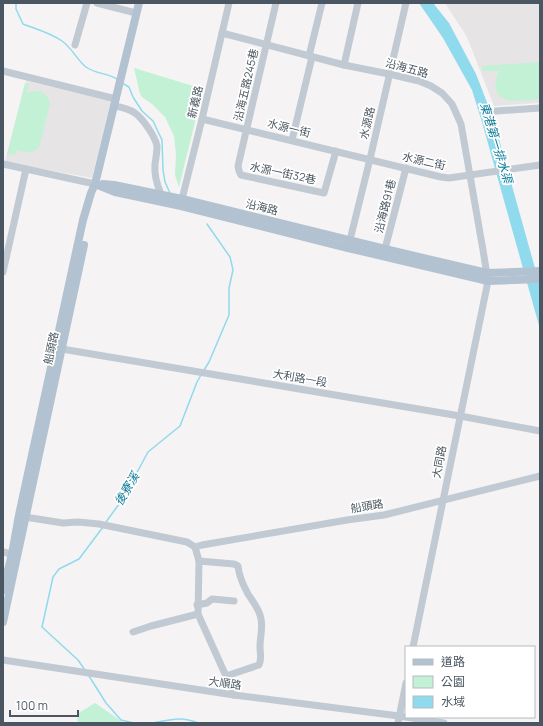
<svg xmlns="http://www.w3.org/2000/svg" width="543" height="726" font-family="Manrope,'Noto Sans TC',sans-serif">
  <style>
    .education { fill: #e6e4e5 }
    .green { fill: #c3f1d5 }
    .water { fill: #90daee }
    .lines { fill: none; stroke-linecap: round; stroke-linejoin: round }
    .stream { stroke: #90daee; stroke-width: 1.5 }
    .minor { stroke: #c1cad2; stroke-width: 7 }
    .major { stroke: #b3c2d1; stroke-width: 8 }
    .labels { text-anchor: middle; stroke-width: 3.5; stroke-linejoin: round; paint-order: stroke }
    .street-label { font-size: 11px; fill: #4a5661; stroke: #fff }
    .water-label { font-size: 12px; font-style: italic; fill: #0c7c9b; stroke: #fff }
  </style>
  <rect width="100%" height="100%" fill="#f5f3f3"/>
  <g class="education">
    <polygon points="445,3 540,3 540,103 494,106 467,37"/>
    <polygon points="26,81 111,101 92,178 5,162"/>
  </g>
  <g class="green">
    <path d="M 540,62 L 540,99 C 532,100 515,102 507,100 C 493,96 494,81 499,71 L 482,71 L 482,66 Z"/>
    <polygon points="134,68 203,89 179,187 175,175 176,154 174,136 165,117 152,104 142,97 140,94"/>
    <path d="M 25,83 L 29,84 L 27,93 C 38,89 47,90 50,104 L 39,148 C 32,153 25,153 17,150 L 15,155 L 7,154 Z"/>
    <polygon points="95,703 124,723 78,723 77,714"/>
  </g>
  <polygon class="water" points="419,3 433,3 449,23 476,74 493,118 540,286 540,329 482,122 472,90 443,38"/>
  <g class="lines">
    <g class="stream">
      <path d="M 16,3 L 16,9 L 23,24 C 36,29 51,33 62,41 C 72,48 77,60 86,67 C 95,74 108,73 117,79"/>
      <polyline points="122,83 129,87 133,97 142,111 153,121 162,140 163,170 165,182 170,193"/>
      <polyline points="204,370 209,362 229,315 229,288 233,270 230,257 207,224"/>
      <polyline points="106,522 122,500 148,452 180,426 197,382 201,375"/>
      <polyline points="85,670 78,660 42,627 53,577 59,569 79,559 103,527"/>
      <polyline points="89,676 106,703 121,720 134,723"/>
      <path d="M 153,723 C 170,720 181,716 198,723"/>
    </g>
    <g class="minor">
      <polyline points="97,3 136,13"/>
      <polyline points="276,3 238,166 239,171 241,175 324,193 336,151"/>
      <polyline points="222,33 344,65 389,74 419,81 431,86 442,93 452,104 461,124 483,250 488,281 413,647"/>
      <polyline points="75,45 87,3"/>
      <polyline points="309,56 322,3"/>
      <polyline points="344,65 358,3"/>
      <polyline points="3,71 116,99"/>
      <path d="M 114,106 C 121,107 129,109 135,113 C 143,119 155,136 157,146 C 157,152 156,158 155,164 C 154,175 157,185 161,194"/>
      <polyline points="496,111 540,108"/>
      <polyline points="202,119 441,177 449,178 540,165"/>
      <polyline points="292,140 312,57"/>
      <polyline points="3,164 95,184"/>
      <polyline points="181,203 202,119 229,3"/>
      <polyline points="349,244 370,159 406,3"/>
      <polyline points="385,249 406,168"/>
      <polyline points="3,272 26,169"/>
      <polyline points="56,348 460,416 540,431"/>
      <polyline points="20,516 25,517 63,523 78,522 99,524 187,542 195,547 199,561 198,614 226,676 234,695"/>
      <polyline points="195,547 202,545 347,520 384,515 540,476"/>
      <polyline points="3,552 16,555"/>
      <path d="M 199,561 L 234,564 L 238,566 C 239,576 243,585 248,594 C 253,602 260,610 261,619 C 263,628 260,637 260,647 C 260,653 262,659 259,665 L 226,676"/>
      <polyline points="197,605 207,603 212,599 234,601"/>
      <polyline points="133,632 151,626 198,614"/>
      <polyline points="3,660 234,695 399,716 444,723"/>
      <polyline points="398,723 406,683"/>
    </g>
    <g class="major">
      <polyline points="95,184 115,192 181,206 348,248 488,281 540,279"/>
      <polyline points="103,184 114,185 182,199 385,249 487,273 540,271"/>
      <polyline points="3,590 12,554 19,515 83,220 91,193 95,184 139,3"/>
      <polyline points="3,622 84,245"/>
    </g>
  </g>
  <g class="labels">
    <g class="street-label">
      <text transform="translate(407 68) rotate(15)" y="4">沿海五路</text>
      <text transform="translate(246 85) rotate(-77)" y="4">沿海五路245巷</text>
      <text transform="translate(195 102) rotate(-77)" y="4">新義路</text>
      <text transform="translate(367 123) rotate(-77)" y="4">水源路</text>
      <text transform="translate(289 128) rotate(14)" y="4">水源一街</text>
      <text transform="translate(424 161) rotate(13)" y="4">水源二街</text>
      <text transform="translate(283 173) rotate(12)" y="4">水源一街32巷</text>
      <text transform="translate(385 206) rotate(-76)" y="4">沿海路91巷</text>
      <text transform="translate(262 207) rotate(14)" y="4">沿海路</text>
      <text transform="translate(51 348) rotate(-78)" y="4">船頭路</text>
      <text transform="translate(300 378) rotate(10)" y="4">大利路一段</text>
      <text transform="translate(439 462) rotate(-79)" y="4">大同路</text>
      <text transform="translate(367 506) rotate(-9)" y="4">船頭路</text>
      <text transform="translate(225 683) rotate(8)" y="4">大順路</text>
    </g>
    <g class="water-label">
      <text transform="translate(496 143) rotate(73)" y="4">東港第一排水渠</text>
      <text transform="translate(127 489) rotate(-59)" y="4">後寮溪</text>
    </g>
  </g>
  <rect width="543" height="726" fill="none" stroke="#4a5661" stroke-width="8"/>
  <rect x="405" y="646" width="130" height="72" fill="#ffffff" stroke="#b7bbc0"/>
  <rect x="413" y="659" width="20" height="6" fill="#b3c2d1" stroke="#b7bbc0"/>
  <text x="441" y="666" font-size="12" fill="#4a5661">道路</text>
  <rect x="413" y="676" width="20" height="12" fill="#c3f1d5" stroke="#b7bbc0"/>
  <text x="441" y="686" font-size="12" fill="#4a5661">公園</text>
  <rect x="413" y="696" width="20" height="12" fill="#90daee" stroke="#b7bbc0"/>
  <text x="441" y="706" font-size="12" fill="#4a5661">水域</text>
  <path d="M10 710v6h68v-6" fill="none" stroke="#4a5661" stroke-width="2"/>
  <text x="16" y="710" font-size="12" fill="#4a5661" stroke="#ffffff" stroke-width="3" paint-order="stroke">100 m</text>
</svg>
